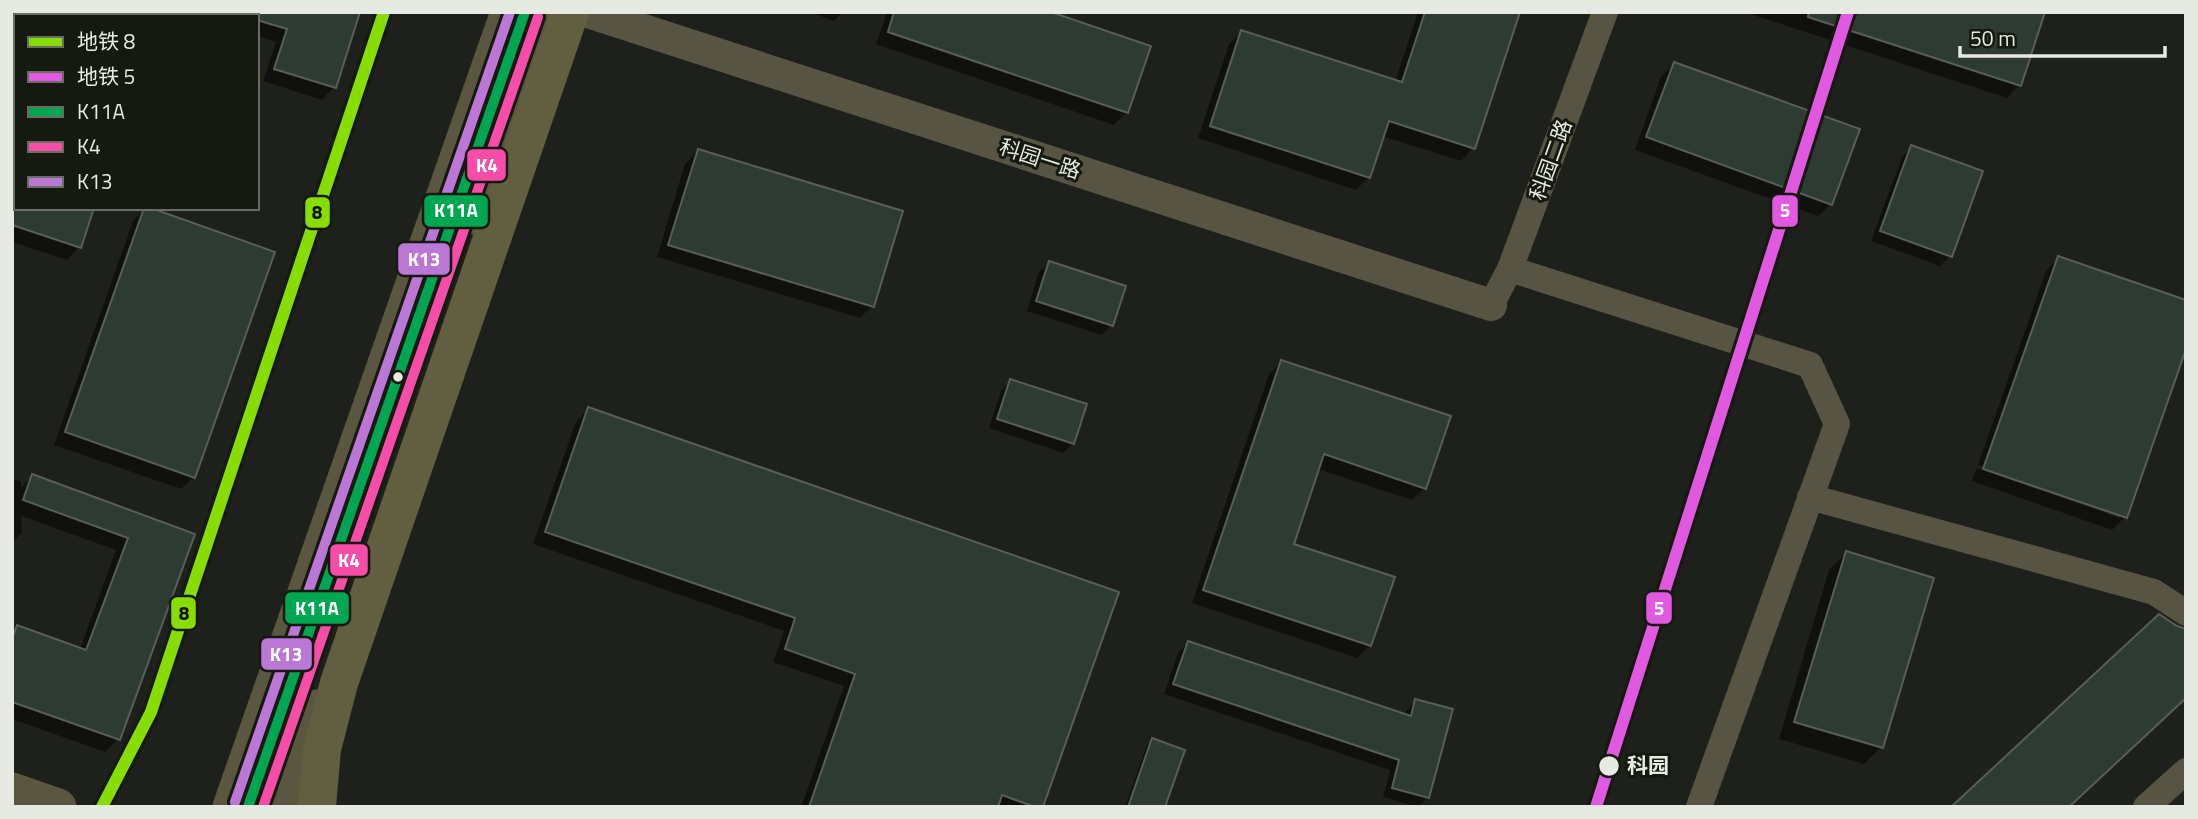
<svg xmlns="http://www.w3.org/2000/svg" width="2198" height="819" font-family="'Titillium Web','Noto Sans SC',sans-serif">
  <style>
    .shadow { fill: #0007 }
    .building { fill: #2d3b33; stroke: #595d59; stroke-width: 2 }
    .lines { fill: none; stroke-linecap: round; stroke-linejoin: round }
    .minor { stroke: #575444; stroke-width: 26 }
    .tertiary { stroke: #575444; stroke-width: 32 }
    .secondary { stroke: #5a5640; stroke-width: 37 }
    .trunk { stroke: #625e40; stroke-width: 38 }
    .bus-1-casing { stroke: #151910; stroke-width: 16 }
    .bus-2-casing { stroke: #151910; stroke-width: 16 }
    .bus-3-casing { stroke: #151910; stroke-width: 16 }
    .bus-1 { stroke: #00a651; stroke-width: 10 }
    .bus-2 { stroke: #f54da8; stroke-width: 10 }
    .bus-3 { stroke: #ba77d6; stroke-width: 10 }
    .metro-1-casing { stroke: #151910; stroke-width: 18 }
    .metro-2-casing { stroke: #151910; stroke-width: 18 }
    .metro-1 { stroke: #8d0; stroke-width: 12 }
    .metro-2 { stroke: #e059e0; stroke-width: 12 }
    .bus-dot { fill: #e6eae3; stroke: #151910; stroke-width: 2.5 }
    .labels { text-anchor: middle; stroke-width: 6; stroke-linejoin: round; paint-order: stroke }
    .street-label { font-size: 21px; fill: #e6eae3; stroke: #151910 }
    .stop-label { font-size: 21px; font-weight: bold; fill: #e6eae3; stroke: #151910; text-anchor: start }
    .line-badge { stroke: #151910; stroke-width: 2.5 }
    .badge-label { font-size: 19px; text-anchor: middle; font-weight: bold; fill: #fff }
    .pale-badge-label { font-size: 19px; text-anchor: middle; font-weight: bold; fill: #111 }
  </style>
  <rect width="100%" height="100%" fill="#1e211b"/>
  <g class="shadow">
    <polygon points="12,12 64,12 74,16 16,16 16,101 12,100"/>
    <polygon points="181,12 358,12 334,87 322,100 263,81 276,42 257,36 257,16 192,16"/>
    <polygon points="809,12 843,12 834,21"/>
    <polygon points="887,12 1046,12 1127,112 1114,125 876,44"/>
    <polygon points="1418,12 1518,12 1473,148 1461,161 1382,136 1369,177 1356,190 1198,138 1229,44 1242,32 1395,82"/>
    <polygon points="1744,12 2043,12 2019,85 2007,98"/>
    <polygon points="1674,64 1831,204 1818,216 1635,150 1661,77"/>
    <polygon points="1912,147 1950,256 1940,266 1871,241 1902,157"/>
    <polygon points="698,151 872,306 860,318 657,257 685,164"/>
    <polygon points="12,164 16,165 16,208 79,247 67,260 12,242"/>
    <polygon points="145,208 194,477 181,489 54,445 133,221"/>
    <polygon points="2058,258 2125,517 2112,530 1972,481 1977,468 2120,518 2120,514 1978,465 2046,271"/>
    <polygon points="1049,263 1111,325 1102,335 1027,311 1039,272"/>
    <polygon points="1282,362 1425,488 1412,500 1318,469 1292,545 1370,645 1357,658 1192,603 1269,374"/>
    <polygon points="1011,381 1073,443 1063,453 989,428 1001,391"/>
    <polygon points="588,409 1042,807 801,807 844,686 773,662 784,631 533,544 576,422"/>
    <polygon points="32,477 193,535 118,739 105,752 12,719 12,633 18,627 80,649 116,550 21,516 22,533 12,542 12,479 21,482 21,488"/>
    <polygon points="1846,553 1881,747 1864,764 1779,739 1829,570"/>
    <polygon points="1188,643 1405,716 1406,711 1416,701 1428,797 1418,807 1383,797 1390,770 1164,694 1178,653"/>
    <polygon points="1152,740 1163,807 1125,807 1146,747"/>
  </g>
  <g class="building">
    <polygon points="250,12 360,12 336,88 274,69 287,29 257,20 257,16 249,16"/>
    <polygon points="894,12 1051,12 1151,46 1128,113 888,32"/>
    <polygon points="1425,12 1520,12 1475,149 1389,121 1370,178 1210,126 1241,30 1402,82"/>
    <polygon points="1809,12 2045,12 2021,86 1808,17"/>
    <polygon points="1674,62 1860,129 1832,205 1646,137"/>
    <polygon points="1911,145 1983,171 1952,257 1880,231"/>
    <polygon points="698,149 903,211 874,307 668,245"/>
    <polygon points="12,208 94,208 81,248 12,225"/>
    <polygon points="144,208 151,208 275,252 195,478 65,432"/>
    <polygon points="2058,256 2186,300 2186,349 2127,518 1983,469"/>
    <polygon points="1049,261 1126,286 1113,326 1036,301"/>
    <polygon points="1281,360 1451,416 1426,489 1324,454 1294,544 1395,577 1371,646 1203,590"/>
    <polygon points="1010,379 1087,404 1074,444 997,419"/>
    <polygon points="588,407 1119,592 1043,807 1035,807 1002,795 998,807 809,807 855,674 785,649 795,618 545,532"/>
    <polygon points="32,474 195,534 120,740 12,702 12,639 17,625 86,650 128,538 23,500"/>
    <polygon points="1846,551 1934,578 1883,748 1794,722"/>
    <polygon points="2159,614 2177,626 2186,629 2186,698 2069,807 1951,807"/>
    <polygon points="1188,641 1411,716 1415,699 1453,709 1429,798 1392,788 1399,760 1173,684"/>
    <polygon points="1152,738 1185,750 1165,807 1128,807"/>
  </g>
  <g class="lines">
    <g class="minor">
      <polyline points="1510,269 1810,365 1837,424 1699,807"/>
      <polyline points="1491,305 1510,269 1605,12"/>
      <polyline points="1810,497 2154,592 2186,613"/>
      <polyline points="2146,807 2186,771"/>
    </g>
    <polyline class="tertiary" points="588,12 1491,305"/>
    <g class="secondary">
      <polyline points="480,218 547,12"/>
      <polyline points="12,791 58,807"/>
      <polyline points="231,807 509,12"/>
      <polyline points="285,807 318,708"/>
    </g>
    <polyline class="trunk" points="317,807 322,749 339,683 570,12"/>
    <g class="bus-1-casing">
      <polyline id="bus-1" points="248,807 525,12"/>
    </g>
    <g class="bus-2-casing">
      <polyline id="bus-2" points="263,807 538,17"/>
    </g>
    <g class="bus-3-casing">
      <polyline id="bus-3" points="235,802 510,12"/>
    </g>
    <use href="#bus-1" class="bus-1"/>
    <use href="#bus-2" class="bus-2"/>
    <use href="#bus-3" class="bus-3"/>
    <g class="metro-1-casing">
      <polyline id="metro-1" points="102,807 151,712 384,12"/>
    </g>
    <g class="metro-2-casing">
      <polyline id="metro-2" points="1596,807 1848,12"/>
    </g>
    <use href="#metro-1" class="metro-1"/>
    <use href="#metro-2" class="metro-2"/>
  </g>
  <g class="bus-dot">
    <circle cx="398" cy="377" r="6"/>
    <circle cx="1609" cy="766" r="11"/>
  </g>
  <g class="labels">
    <g class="street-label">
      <text transform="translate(1040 159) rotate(18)" y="7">科园一路</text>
      <text transform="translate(1551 160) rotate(-70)" y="7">科园二路</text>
    </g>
    <g class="stop-label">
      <text x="1627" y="773">科园</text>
    </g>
  </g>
  <g class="line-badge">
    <rect x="466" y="148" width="41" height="34" rx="7" fill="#f54da8"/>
    <rect x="423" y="194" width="66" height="34" rx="7" fill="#00a651"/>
    <rect x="1771" y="194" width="28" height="34" rx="7" fill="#e059e0"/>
    <rect x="304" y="196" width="27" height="33" rx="7" fill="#8d0"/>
    <rect x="397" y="242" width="54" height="34" rx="7" fill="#ba77d6"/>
    <rect x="329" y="543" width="40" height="34" rx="7" fill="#f54da8"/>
    <rect x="284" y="591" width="66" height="34" rx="7" fill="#00a651"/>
    <rect x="1645" y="591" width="28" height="34" rx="7" fill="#e059e0"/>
    <rect x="170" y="596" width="27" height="34" rx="7" fill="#8d0"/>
    <rect x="260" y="637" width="53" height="34" rx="7" fill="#ba77d6"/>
  </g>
  <g class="badge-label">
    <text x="487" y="172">K4</text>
    <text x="456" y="217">K11A</text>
    <text x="1785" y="217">5</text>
    <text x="424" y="266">K13</text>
    <text x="349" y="567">K4</text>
    <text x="317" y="615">K11A</text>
    <text x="1659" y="615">5</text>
    <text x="286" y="661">K13</text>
  </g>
  <g class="pale-badge-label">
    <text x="317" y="219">8</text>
    <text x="184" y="620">8</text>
  </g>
  <rect width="2198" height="819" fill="none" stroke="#e6eae3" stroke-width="28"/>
  <rect x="14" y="14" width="245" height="196" fill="#151910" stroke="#696d64" stroke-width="2"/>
  <rect x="28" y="37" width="35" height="10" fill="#88dd00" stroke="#696d64" stroke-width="2"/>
  <text x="77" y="49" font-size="21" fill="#e6eae3">地铁 8</text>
  <rect x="28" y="72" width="35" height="10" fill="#e059e0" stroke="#696d64" stroke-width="2"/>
  <text x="77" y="84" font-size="21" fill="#e6eae3">地铁 5</text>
  <rect x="28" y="107" width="35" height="10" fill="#00a651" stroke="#696d64" stroke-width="2"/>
  <text x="77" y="119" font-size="21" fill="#e6eae3">K11A</text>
  <rect x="28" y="142" width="35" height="10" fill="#f54da8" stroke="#696d64" stroke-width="2"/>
  <text x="77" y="154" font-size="21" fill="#e6eae3">K4</text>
  <rect x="28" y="177" width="35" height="10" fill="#ba77d6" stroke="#696d64" stroke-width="2"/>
  <text x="77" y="189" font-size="21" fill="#e6eae3">K13</text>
  <path d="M1960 46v10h205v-10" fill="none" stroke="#e6eae3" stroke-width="3.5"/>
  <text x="1970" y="46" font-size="21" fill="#e6eae3" stroke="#151910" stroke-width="5" paint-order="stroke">50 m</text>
</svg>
